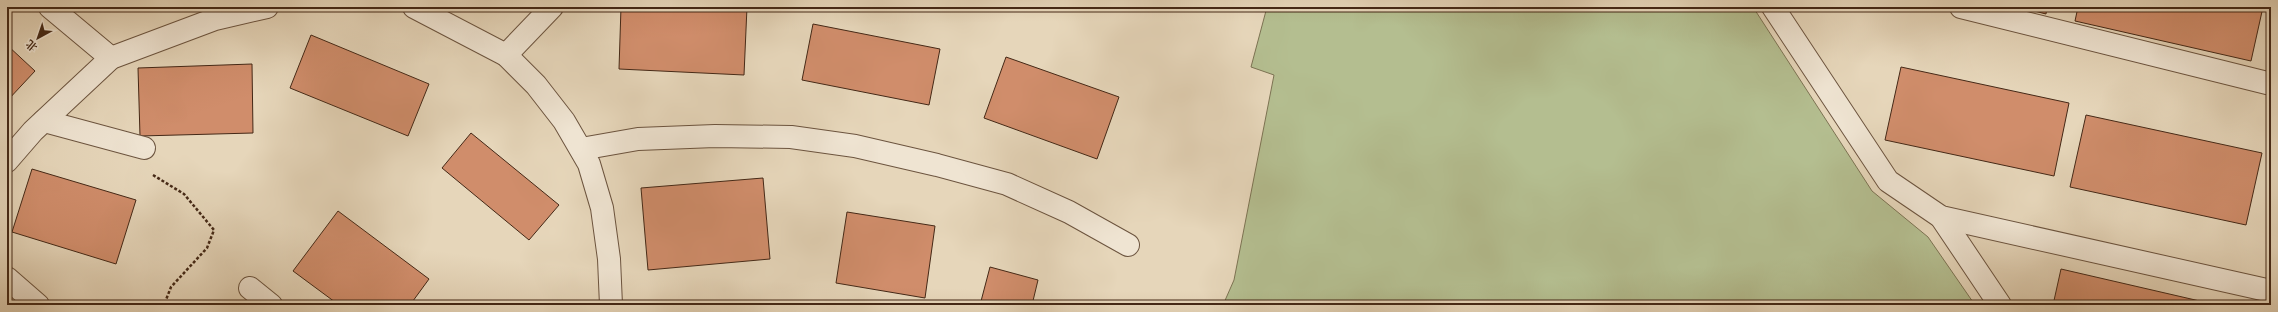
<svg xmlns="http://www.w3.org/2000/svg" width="2278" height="312" font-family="Cardo,'Noto Serif SC',serif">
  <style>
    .green { fill: #b4be90; stroke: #7c7353 }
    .building { fill: #d08d6b; stroke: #442816 }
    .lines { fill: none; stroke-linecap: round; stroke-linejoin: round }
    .minor-casing { stroke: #6c543f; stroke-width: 24 }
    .path { stroke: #442816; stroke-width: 2.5; stroke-dasharray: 3 2; stroke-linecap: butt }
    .minor { stroke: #efe4d2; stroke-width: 22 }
  </style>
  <rect width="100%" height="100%" fill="#e6d6ba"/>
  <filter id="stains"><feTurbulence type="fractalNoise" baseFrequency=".005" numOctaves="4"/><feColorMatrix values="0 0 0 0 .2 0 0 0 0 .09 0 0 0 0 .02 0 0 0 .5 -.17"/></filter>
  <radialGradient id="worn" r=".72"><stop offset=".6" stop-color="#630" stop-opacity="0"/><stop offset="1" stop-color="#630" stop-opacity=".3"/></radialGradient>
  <polygon class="green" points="1267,7 1753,7 1872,191 1928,237 1975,305 1223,305 1234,280 1274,75 1251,67"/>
  <g class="building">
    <polygon points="621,7 747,7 744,75 619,69"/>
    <polygon points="2019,7 2047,7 2046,14"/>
    <polygon points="2078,7 2263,7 2251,61 2075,21"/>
    <polygon points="813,24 940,49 929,105 802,80"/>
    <polygon points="311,35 429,84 408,136 290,88"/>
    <polygon points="7,45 35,71 7,101"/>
    <polygon points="1006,57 1119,97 1097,159 984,118"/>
    <polygon points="252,64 253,133 140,136 138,68"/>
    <polygon points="1901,67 2069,103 2054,176 1885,140"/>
    <polygon points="2086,115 2262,153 2246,225 2070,187"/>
    <polygon points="471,133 559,205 529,240 442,168"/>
    <polygon points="32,169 136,200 116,264 12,232"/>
    <polygon points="763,178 770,259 648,270 641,188"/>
    <polygon points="338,211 429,279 410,305 339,305 293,271"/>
    <polygon points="847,212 935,226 925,298 836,283"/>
    <polygon points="990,267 1038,280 1032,305 980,305"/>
    <polygon points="2061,269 2217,305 2053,305"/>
  </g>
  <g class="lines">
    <g class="minor-casing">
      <g id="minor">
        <polyline points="50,7 111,58"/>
        <polyline points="414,7 506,55 536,85 564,121 589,164 602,208 609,259 611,305"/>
        <polyline points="1773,7 1888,181 1941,217 2271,291"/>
        <polyline points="1961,7 2271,84"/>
        <polyline points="506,55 552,7"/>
        <polyline points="44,121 144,148"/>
        <polyline points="581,149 638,139 715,136 791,137 855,146 937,165 1007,184 1069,212 1128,245"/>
        <polyline points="7,161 33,131 111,58 215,19 267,7"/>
        <polyline points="1941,217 2000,305"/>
        <polyline points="7,278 38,305"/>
        <polyline points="250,288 271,305"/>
      </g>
    </g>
    <polyline class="path" points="153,175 184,194 214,230 207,248 171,287 164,305"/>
    <use href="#minor" class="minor"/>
  </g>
  <rect width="2278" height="312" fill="none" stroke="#e6d6ba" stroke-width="24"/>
  <rect x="8" y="8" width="2262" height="296" fill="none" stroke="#442816" stroke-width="2"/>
  <rect x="12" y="12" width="2254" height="288" fill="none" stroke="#442816"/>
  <g transform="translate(38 38) rotate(220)" stroke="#efe4d2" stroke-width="3" paint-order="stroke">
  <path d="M0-3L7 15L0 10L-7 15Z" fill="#442816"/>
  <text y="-6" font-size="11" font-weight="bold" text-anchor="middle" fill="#442816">北</text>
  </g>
  <rect width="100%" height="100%" filter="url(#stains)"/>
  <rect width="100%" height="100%" fill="url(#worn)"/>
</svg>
